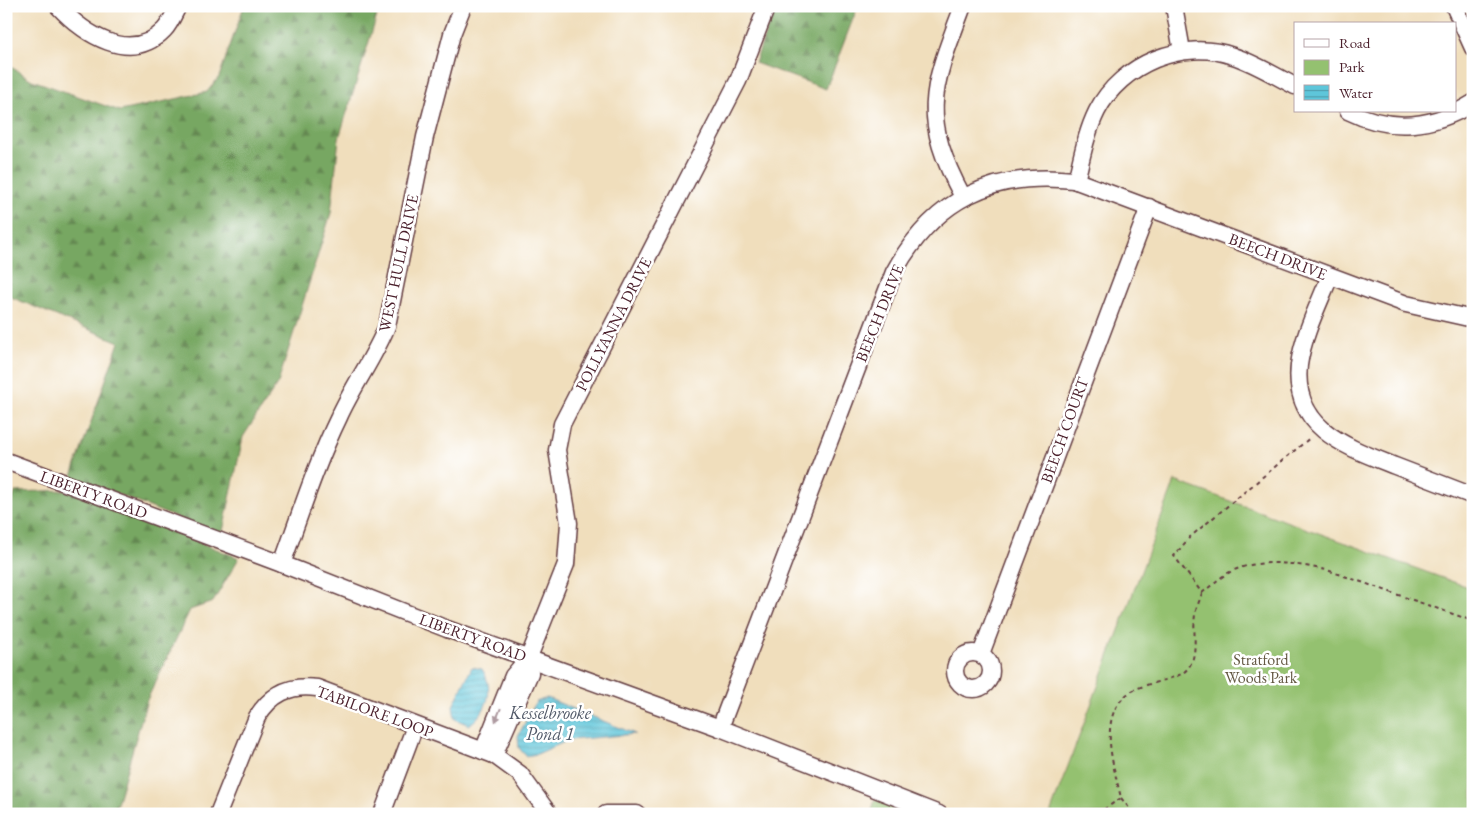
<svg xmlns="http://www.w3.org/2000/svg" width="1479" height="820" font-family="'EB Garamond',serif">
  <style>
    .grass { fill: url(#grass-dots); stroke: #6f704e }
    .forest { fill: url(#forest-firs); stroke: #606346 }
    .park { fill: #94c170; stroke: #6f704e }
    .water { fill: url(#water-rules); stroke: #547282 }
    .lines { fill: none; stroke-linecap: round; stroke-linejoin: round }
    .minor-casing { stroke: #633c41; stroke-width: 19 }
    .path { stroke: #633c41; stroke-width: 2; stroke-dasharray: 4 4; stroke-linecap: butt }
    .minor { stroke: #fff; stroke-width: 16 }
    .oneway { fill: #ae9aa0 }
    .labels { text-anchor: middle; stroke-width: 5; stroke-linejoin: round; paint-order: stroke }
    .street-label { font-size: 16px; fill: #4a1f2b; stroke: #fff }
    .park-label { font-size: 16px; fill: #645843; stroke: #fff }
    .water-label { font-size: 18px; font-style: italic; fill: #515968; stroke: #fff }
  </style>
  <defs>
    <pattern id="grass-dots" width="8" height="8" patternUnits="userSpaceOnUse" patternTransform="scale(1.25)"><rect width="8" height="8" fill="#94c170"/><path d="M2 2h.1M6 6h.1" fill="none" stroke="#81a561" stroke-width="1.8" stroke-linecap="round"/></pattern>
    <pattern id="forest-firs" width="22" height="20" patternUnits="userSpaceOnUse" patternTransform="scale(1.25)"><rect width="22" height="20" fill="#77a762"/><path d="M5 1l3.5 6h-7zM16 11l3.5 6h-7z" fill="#648751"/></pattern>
    <pattern id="water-rules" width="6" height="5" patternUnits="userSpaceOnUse" patternTransform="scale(1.25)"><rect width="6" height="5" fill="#5ec6da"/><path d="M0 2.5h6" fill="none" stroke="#50a0b1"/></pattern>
  </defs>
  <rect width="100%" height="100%" fill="#fff"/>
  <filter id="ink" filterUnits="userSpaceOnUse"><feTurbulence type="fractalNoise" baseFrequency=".02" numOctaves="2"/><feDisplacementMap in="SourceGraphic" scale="10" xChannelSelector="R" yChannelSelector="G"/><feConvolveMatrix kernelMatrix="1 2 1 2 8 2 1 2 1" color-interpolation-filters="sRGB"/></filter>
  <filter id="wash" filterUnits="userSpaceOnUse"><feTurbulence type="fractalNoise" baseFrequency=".0096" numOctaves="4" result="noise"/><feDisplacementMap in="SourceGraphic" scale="20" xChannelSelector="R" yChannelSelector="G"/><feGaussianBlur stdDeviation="1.12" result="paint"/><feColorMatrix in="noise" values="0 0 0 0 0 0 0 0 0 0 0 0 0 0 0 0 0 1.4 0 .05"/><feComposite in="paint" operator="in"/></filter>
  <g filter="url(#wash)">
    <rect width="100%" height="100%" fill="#f0debc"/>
    <polygon class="grass" points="875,800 912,814 871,814"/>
    <g class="forest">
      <polygon points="244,6 380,6 339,138 331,213 278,383 243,437 222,536 72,476 119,342 6,295 6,58 11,67 32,80 120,111 207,92 219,77"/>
      <polygon points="775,6 858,6 826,89 755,63"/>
      <polygon points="67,490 239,558 213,602 190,610 147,700 114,814 6,814 6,519 15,492"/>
    </g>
    <polygon class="park" points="1175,481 1473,589 1473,814 1050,814"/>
    <g class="water">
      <path d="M 472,667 L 482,669 C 495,689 488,712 469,725 L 455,719 L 453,706 Z"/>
      <polygon points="547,698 635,734 569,740 537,754 526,756 519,748 518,736 536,702"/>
    </g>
  </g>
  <g filter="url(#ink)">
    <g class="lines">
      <g class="minor-casing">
        <g id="minor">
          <path d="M 58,6 C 84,34 130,65 164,30 C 170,24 174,14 178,6"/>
          <path d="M 963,6 C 932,88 919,115 963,197"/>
          <polyline points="1174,6 1182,51"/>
          <polyline points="1454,6 1473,48"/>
          <path d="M 1348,111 C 1390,132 1433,128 1473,103"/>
          <path d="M 1076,181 C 1082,157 1086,133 1097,111 C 1121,64 1183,38 1233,56 C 1255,63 1275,76 1295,86"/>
          <path d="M 1330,276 C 1319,304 1303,335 1299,365 C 1292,429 1347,447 1395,466 C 1421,476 1447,486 1473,496"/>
          <polyline points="6,461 282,564 447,629 720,728 939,814"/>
          <path d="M 282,564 C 300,515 316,464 339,417 C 353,386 374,358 387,326 L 425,137 L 452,34 L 463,6"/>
          <circle cx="973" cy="671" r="18"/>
          <polyline points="981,654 1149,207"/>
          <path d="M 720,728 L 894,272 C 934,199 992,171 1074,180 L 1406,304 L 1473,319"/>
          <polyline points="483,751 513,676 529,657 566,564 569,523 557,450 562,424 738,81 767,6"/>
          <polyline points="494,755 530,673 529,657"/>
          <path d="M 218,814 L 257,717 C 271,694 290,684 317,688 L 494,755 L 520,774 L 549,814"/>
          <polyline points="382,814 415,726"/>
          <polyline points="606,814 637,814"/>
        </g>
      </g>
      <g class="path">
        <path d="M 1202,593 C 1211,586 1220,577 1230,572 C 1260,557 1296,564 1327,570 L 1473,621"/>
        <polyline points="1121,798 1134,814"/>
        <path d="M 1097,814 L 1121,798 C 1114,767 1096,716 1129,693 C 1143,683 1170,681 1183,673 C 1201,660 1192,633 1195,615 C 1196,608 1200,600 1202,593 L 1174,556 L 1190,537 L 1311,437"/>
      </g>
      <use href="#minor" class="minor"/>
    </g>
    <defs><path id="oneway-solid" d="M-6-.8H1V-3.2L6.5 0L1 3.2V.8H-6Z" transform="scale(1.25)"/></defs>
    <use class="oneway" href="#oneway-solid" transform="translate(498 715) rotate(112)"/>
  </g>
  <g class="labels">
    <g class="street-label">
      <text transform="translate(1278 256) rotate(21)" y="6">BEECH DRIVE</text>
      <text transform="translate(398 263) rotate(-78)" y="6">WEST HULL DRIVE</text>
      <text transform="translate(879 313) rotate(-68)" y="6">BEECH DRIVE</text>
      <text transform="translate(613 324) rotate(-63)" y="6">POLLYANNA DRIVE</text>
      <text transform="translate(1064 430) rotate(-70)" y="6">BEECH COURT</text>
      <text transform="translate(94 494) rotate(20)" y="6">LIBERTY ROAD</text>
      <text transform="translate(473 637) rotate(20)" y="6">LIBERTY ROAD</text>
      <text transform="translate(375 711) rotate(20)" y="6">TABILORE LOOP</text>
    </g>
    <g class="park-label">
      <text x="1261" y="665">Stratford<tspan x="1261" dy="18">Woods Park</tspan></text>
    </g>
    <g class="water-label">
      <text x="550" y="719">Kesselbrooke<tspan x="550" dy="21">Pond 1</tspan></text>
    </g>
  </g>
  <rect width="1479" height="820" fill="none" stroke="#fff" stroke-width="25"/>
  <rect x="1294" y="22" width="162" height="90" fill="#ffffff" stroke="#b7a5aa"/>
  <rect x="1304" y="39" width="25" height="8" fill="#ffffff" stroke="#b7a5aa"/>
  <text x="1339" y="48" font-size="15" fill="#4a1f2b">Road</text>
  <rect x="1304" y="60" width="25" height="15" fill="#94c170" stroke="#b7a5aa"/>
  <text x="1339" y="72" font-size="15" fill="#4a1f2b">Park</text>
  <rect x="1304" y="85" width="25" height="15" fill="url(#water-rules)" stroke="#b7a5aa"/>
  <text x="1339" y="98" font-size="15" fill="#4a1f2b">Water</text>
</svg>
